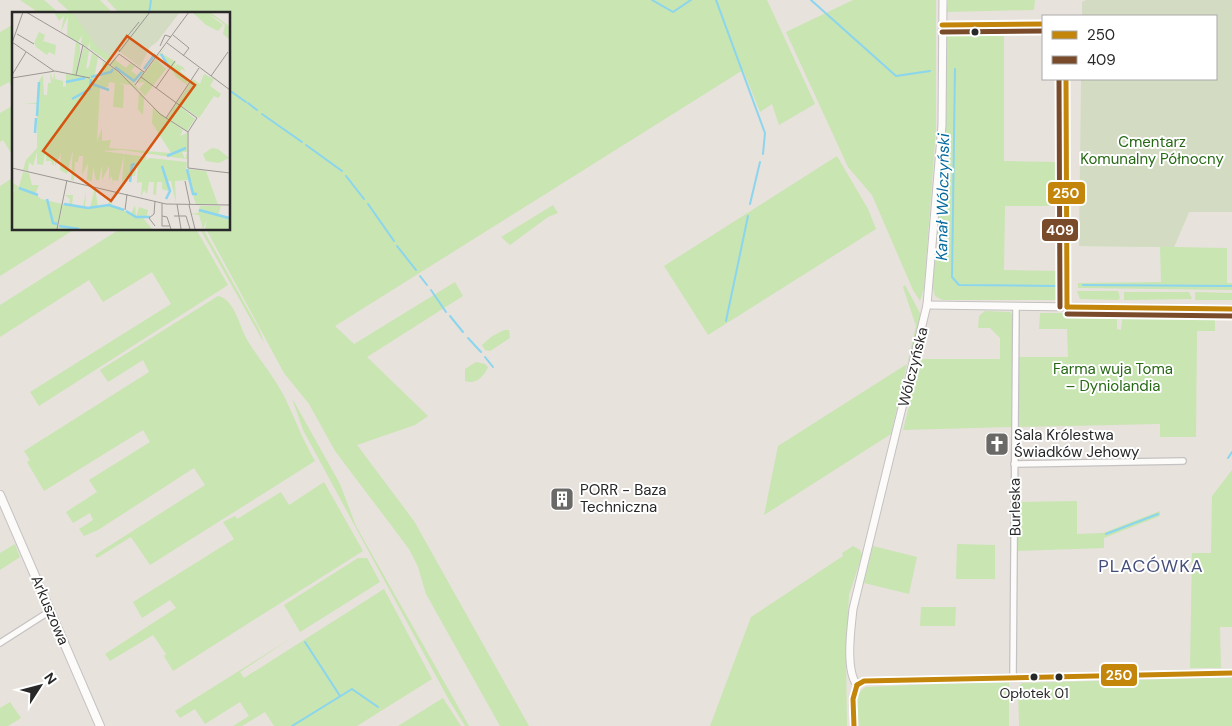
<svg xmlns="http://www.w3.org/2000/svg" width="1232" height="726" font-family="'DM Sans',sans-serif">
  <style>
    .green { fill: #c8e5b2 }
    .cemetery { fill: #d3dcc3 }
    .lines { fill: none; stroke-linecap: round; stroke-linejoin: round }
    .stream { stroke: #8bd5ee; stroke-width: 2 }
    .minor-casing { stroke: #c4c2c2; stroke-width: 8 }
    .tertiary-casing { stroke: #c4c2c2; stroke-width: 9 }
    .secondary-casing { stroke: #c4c2c2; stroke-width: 10 }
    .minor { stroke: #fcfbfa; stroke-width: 5.5 }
    .tertiary { stroke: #fcfbfa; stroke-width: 7 }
    .secondary { stroke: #fcfbfa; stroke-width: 8 }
    .bus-1-casing { stroke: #fff; stroke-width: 9 }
    .bus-2-casing { stroke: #fff; stroke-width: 9 }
    .bus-1 { stroke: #c3860a; stroke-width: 5 }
    .bus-2 { stroke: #7a4b2a; stroke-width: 5 }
    .bus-dot { fill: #282828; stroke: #fff; stroke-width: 2 }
    .labels { text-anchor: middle; stroke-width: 4; stroke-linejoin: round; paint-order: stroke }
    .bus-label { font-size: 14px; fill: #282828; stroke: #fff }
    .park-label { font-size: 15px; fill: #266814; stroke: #fff }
    .street-label { font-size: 15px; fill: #282828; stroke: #fff }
    .poi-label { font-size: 15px; fill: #282828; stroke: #fff; text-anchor: start }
    .water-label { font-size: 16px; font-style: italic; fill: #046a9f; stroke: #fff }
    .quarter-label { font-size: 18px; letter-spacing: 1px; fill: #464f7b; stroke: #fff }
    .inset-river { fill: none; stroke: #8bd5ee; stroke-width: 2.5 }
    .inset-road { fill: none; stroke: #9b9894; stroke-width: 1 }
    .view { fill: #d5540f; fill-opacity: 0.15; stroke: #d5540f; stroke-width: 2.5 }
    .inset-edge { fill: none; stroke: #282828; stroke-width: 2.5 }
    .line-badge { stroke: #fff; stroke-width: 2 }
    .badge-label { font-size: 14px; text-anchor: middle; font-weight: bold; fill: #fff }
  </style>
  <rect width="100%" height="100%" fill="#e8e2dc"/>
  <g class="green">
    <polygon points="20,0 44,0 60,14 30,14 35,10"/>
    <polygon points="57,0 100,0 114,14 72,14"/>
    <polygon points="107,0 767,0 815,104 779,125 772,104 760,112 743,70 335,326 354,344 455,282 463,296 367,357 428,416 415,425 357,445 414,521 529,726 500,726 426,594 418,567 409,549 335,451 309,404 284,373 206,229 229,229 229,14 120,14"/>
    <polygon points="853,0 936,0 936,129 924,288 920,301 913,290 872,195 848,167 786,32"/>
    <polygon points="948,0 1035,0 1034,10 947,12"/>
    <polygon points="14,24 14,89 9,82 0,87 0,32"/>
    <path d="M 951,28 L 959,29 L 959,36 L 996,36 L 997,28 L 1004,32 L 1004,161 L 1058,162 L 1062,165 L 1064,202 L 1062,206 L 1005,206 L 1004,270 L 1061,271 L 1061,266 C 1067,272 1066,293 1061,300 L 942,300 L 935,296 C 929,279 936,259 940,243 L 936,236 L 945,123 L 946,34 Z"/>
    <polygon points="14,105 14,155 13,156 3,140 0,142 0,113"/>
    <polygon points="837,156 868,209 876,229 708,335 664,266"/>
    <polygon points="14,177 14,229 75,229 0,276 0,186"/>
    <polygon points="553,205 558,213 548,217 510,245 501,237"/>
    <polygon points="1086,209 1232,212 1189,212 1174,247 1227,248 1227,283 1232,283 1232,290 1078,288 1078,283 1161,282 1160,247 1079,246"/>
    <polygon points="120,229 196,229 228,285 39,406 30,392 171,304 152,272 103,302 89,280 0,337 0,305"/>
    <polygon points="200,229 203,229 259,329 264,343"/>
    <polygon points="905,285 922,317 907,364 891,434 764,515 778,446 907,364 916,326 903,287"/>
    <polygon points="1077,291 1118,291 1120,298 1118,300 1080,299"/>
    <polygon points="1124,292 1189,292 1192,299 1124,300"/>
    <polygon points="1195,292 1232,293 1232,300 1195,300"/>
    <path d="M 218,296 C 236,300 239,328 249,343 C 260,360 273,376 283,394 C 294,416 302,439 315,461 L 150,565 L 131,537 L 97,558 L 95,555 L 205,485 L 194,468 L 98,530 L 84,536 L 79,529 L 93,520 L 90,513 L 73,523 L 66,512 L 97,492 L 89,480 L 150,442 L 143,430 L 44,491 L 27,462 L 30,460 L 24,451 L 149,372 L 143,360 L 108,382 L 100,370 Z"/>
    <polygon points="985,311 1010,312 1013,316 1011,427 903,430 921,359 1000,359 1000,338 990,328 978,328 979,316"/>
    <polygon points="1040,313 1117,313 1117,329 1121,330 1123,313 1184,315 1186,320 1215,318 1215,331 1197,331 1196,437 1160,437 1160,424 1017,427 1017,357 1068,357 1067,329 1039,329"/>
    <polygon points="504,330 509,330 510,338 490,351 485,350 482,345 491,337"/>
    <path d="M 476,362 L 485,364 L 488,367 C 484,377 475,385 465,381 L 465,369 Z"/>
    <polygon points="292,398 340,484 356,526 469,726 465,726 449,700 303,430"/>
    <polygon points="1232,470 1232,627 1220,627 1221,668 1190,668 1192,553 1211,553 1212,496"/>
    <polygon points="324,482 363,551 173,671 164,656 166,654 153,635 110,661 105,654 176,608 170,600 142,618 133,602 234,539 223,522 235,516 237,519 281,492 289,505"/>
    <polygon points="1077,501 1077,534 1103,533 1160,511 1160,516 1104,538 1104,548 1017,551 1017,502"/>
    <polygon points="15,544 20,557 0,570 0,553"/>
    <polygon points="957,544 995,545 995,579 956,579"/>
    <polygon points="853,546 860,550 862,555 849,595 846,659 847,726 710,726 751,617 843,556 842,553"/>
    <polygon points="873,546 917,557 909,594 864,583"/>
    <polygon points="358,558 367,558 380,582 300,632 284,605"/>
    <polygon points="384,589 432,679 357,726 274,726 265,712 242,726 233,726 249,716 240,702 205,724 195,709 180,718 175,711 293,637 240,672 244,678"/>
    <polygon points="921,607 956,607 955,626 920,626"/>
    <polygon points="1232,677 1232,726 1019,726 1018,687 1022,683"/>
    <path d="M 1009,681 L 1009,726 L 859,726 C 858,713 853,693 866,687 Z"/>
    <polygon points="443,698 461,726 398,726"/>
    <polygon points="10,702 21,718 8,726 0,726 0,708"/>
  </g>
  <polygon class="cemetery" points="1086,0 1232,0 1232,212 1189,212 1174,247 1079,246 1081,79 1216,79 1216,16 1082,16 1082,2"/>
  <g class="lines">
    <g class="stream">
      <polyline points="652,0 673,12 691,0"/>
      <polyline points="716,0 765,133 763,154"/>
      <polyline points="811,0 896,76 930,71"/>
      <polyline points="149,14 151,0"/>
      <polyline points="955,69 952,277 959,285 1056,286"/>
      <polyline points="229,90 246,102"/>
      <polyline points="248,103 257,110"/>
      <polyline points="262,114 302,142"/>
      <polyline points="306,145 342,171"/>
      <polyline points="346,176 364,199"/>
      <polyline points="368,204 394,241"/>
      <polyline points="750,204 760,162"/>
      <polyline points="397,246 416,270"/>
      <polyline points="420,276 427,285"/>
      <polyline points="1083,285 1232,286"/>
      <polyline points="431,290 446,312"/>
      <polyline points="450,316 463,332"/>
      <polyline points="726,321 748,216"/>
      <polyline points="468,338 481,352"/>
      <polyline points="485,357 493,367"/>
      <polyline points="1228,458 1232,452"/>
      <polyline points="1106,534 1158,514"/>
      <polyline points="305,642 340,696"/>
      <polyline points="292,726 352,689 378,707"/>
    </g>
    <g class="minor-casing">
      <g id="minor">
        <polyline points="1014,464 1183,461"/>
        <polyline points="0,643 50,611"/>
        <polyline points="1013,677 1016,307"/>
      </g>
    </g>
    <g class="tertiary-casing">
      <g id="tertiary">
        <polyline points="927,305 1232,309"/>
        <path d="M 857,685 C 845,670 851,628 853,609 L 927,305 L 942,125 L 943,0"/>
        <polyline points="857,685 864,681 1232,673"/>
        <polyline points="854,726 853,699 857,685"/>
      </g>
    </g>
    <g class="secondary-casing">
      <polyline id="secondary" points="0,495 100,726"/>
    </g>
    <use href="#minor" class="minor"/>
    <use href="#tertiary" class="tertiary"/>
    <use href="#secondary" class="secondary"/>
    <g class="bus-1-casing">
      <g id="bus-1">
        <polyline points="942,25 1043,24"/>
        <polyline points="1066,79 1067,307"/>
        <polyline points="1067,307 1232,309"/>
        <polyline points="857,685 864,681 1232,673"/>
        <polyline points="854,726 853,699 857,685"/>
      </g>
    </g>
    <g class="bus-2-casing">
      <g id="bus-2">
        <polyline points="942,32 1043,31"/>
        <polyline points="1059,79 1060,307"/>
        <polyline points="1067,314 1232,316"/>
      </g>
    </g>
    <use href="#bus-1" class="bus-1"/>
    <use href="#bus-2" class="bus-2"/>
  </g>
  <defs>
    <g id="church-square" transform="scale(1.25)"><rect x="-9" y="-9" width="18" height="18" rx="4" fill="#6b6967" stroke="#fff"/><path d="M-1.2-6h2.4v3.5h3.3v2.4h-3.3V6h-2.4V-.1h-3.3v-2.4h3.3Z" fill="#fff"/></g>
    <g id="building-square" transform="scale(1.25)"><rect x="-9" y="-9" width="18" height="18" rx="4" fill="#6b6967" stroke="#fff"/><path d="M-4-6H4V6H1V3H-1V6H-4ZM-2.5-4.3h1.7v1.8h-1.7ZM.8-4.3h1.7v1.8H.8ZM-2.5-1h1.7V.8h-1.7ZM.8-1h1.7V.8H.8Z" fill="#fff"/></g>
  </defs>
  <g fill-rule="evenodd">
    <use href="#church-square" x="997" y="444"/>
    <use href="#building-square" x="562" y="499"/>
  </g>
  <g class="bus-dot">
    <circle cx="975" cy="32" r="4.5"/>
    <circle cx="1034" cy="677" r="4.5"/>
    <circle cx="1059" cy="677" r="4.5"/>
  </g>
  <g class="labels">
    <g class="bus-label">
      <text x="1034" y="698">Opłotek 01</text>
    </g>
    <g class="park-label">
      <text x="1152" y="147">Cmentarz<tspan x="1152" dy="17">Komunalny Północny</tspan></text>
      <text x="1113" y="374">Farma wuja Toma<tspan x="1113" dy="17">– Dyniolandia</tspan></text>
    </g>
    <g class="street-label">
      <text transform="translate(913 367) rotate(-76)" y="5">Wólczyńska</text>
      <text transform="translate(1015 507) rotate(-91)" y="5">Burleska</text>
      <text transform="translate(50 610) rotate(67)" y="5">Arkuszowa</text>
    </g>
    <g class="poi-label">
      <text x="1014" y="440">Sala Królestwa<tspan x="1014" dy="17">Świadków Jehowy</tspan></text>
      <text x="580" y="495">PORR - Baza<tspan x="580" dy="17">Techniczna</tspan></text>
    </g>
    <g class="water-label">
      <text transform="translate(942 197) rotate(-89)" y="6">Kanał Wólczyński</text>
    </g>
    <g class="quarter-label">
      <text x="1151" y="572">PLACÓWKA</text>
    </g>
  </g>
  <g transform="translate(12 12)">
    <rect width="218" height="218" fill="#e8e2dc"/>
    <path d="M 42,0 L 66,0 L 104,36 L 98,51 L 78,37 L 78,29 L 76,36 L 69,31 L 70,23 L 66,30 L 55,24 L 56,4 L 49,20 L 52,4 L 47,9 ZM 180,0 L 198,0 L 217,14 L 217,27 L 211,22 L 213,13 L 208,9 L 195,1 L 211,13 L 206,19 L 194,13 ZM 27,20 L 33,23 L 31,29 L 44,33 L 43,43 L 37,40 L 35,43 L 24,35 L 22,31 ZM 64,30 L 68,32 L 68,40 L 64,62 L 72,35 L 77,39 L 74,57 L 77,55 L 80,41 L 86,45 L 82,67 L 88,68 L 91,49 L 124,74 L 132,85 L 131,103 L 126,97 L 127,79 L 119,73 L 106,71 L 112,73 L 111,96 L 101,95 L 103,71 L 97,70 L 96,75 L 88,75 L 85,130 L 90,116 L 90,129 L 99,128 L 97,136 L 159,141 L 140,111 L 141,96 L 171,118 L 168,124 L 175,121 L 175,140 L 170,140 L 173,147 L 175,141 L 175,147 L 166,146 L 110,138 L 90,139 L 135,145 L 133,149 L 138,146 L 175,150 L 174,157 L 194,159 L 206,193 L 184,192 L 176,168 L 163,169 L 164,191 L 159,169 L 156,169 L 156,179 L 150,177 L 150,170 L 145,170 L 144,183 L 141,182 L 142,170 L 137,170 L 135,182 L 132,178 L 129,185 L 130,170 L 125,171 L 126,145 L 123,164 L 116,163 L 115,170 L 114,165 L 110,171 L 112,143 L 106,169 L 101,168 L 101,174 L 100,164 L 97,168 L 97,154 L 90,168 L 90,153 L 87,168 L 84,168 L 81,155 L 80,169 L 75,168 L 76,151 L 70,163 L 71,144 L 67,144 L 66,150 L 63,150 L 62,169 L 59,168 L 61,138 L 55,162 L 48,158 L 49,141 L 43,155 L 43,148 L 41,154 L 39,149 L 34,149 L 34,137 L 31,153 L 25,152 L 25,140 L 21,154 L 17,150 L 16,159 L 11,158 L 14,148 L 25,136 L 25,92 L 11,91 L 25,91 L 27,69 L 31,63 L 32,83 L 35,83 L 36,71 L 39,71 L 38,61 L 41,68 L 43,60 L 43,67 L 51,69 L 51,75 L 54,74 L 54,62 L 60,63 ZM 155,33 L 149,41 L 164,50 L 162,56 L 165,52 L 171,55 L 174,60 L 170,57 L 168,59 L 175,65 L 175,73 L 164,65 L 153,46 L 148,43 L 144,46 ZM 102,47 L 114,56 L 118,51 L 123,54 L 119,59 L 125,63 L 129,59 L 132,60 L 121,71 L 98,52 ZM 144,47 L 154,57 L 133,84 L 127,77 L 133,70 L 125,71 ZM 192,62 L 202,67 L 198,74 L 209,82 L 206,86 L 202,84 L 187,106 L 165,91 L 181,67 L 188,72 ZM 164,91 L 183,107 L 175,119 L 155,106 ZM 200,136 L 206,137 L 217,146 L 207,151 L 194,149 L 191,142 ZM 11,160 L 17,161 L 20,173 L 27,173 L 23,182 L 29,187 L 50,192 L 45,217 L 0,217 L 0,181 L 3,178 L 0,177 L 0,170 L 7,175 ZM 83,175 L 86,195 L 95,193 L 100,186 L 99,193 L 119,202 L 123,193 L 124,205 L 127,195 L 136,198 L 135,204 L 140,204 L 131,206 L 140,217 L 46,217 L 51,191 L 57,193 L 58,187 L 53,183 L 61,183 L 60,194 L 71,195 L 74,179 L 73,195 L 78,196 ZM 188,194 L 209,194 L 206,203 L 217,206 L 217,217 L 193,217 L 195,207 L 191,217 L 187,203 L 179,202 L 186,201 Z" fill="#c8e5b2"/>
    <path d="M 60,0 L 168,0 L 145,30 L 138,35 L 128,55 L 104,37 L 99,45 L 85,35 Z" fill="#d3dcc3"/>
    <path class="inset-river" d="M 149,42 L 157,55M 103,55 L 122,69 L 130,60M 132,57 L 143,42M 79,65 L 99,60 L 101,57M 54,70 L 73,66M 80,72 L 97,78M 60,87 L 78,77 L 79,67M 25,104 L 27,70M 23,121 L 24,106M 155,144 L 174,136M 150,154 L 158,179 L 154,187M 175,157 L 181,182 L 185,182M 118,170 L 120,153 L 123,152M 7,176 L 26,183M 35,187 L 41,211 L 45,212M 52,192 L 76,196 L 97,193 L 112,198M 187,198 L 217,206M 114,199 L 124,205 L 138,205M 47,214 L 67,217"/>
    <path class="inset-road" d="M 14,0 L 72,34 L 107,60 L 148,102 L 176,120M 5,22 L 22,32M 161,23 L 177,36 L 171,44M 0,30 L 42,59M 0,31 L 11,0M 155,31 L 218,78M 148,34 L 153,23 L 159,25M 108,39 L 105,37 L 127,10M 107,40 L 138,0M 98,53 L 107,42 L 132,60M 0,63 L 14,40M 64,63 L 71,33M 199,64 L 216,40M 129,65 L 185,106 L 176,120M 0,66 L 43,59 L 78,66M 123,73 L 177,0M 144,76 L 163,49M 154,106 L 187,56M 176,120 L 176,156 L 218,161M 0,156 L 154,192 L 218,193M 173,169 L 178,193M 150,191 L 150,214 L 158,214M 165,192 L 169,217M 177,193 L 183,217M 113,198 L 115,182M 150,204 L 155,205 L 159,217M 162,204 L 174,204 L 178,217M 143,214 L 137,206 L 142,202 L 143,189M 45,217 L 55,168"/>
    <path class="view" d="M 115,24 L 183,73 L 99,189 L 31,139 Z"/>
    <rect width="218" height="218" class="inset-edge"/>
  </g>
  <g class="line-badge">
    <rect x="1047" y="181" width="39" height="24" rx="5" fill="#c3860a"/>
    <rect x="1041" y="218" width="38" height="24" rx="5" fill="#7a4b2a"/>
    <rect x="1100" y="663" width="38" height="24" rx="5" fill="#c3860a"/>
  </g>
  <g class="badge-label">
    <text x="1066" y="198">250</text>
    <text x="1060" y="235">409</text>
    <text x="1119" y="680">250</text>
  </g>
  <rect x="1042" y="15" width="175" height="65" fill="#ffffff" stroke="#a9a9a9"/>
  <rect x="1052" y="31" width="25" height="8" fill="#c3860a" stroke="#a9a9a9"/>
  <text x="1087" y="40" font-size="15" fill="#282828">250</text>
  <rect x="1052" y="56" width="25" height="8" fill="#7a4b2a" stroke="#a9a9a9"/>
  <text x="1087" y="65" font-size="15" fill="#282828">409</text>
  <g transform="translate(40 686) rotate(54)" stroke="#ffffff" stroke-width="4" paint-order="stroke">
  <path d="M0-4L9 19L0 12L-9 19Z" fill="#282828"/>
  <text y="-8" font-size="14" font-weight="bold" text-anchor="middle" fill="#282828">N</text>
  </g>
</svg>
